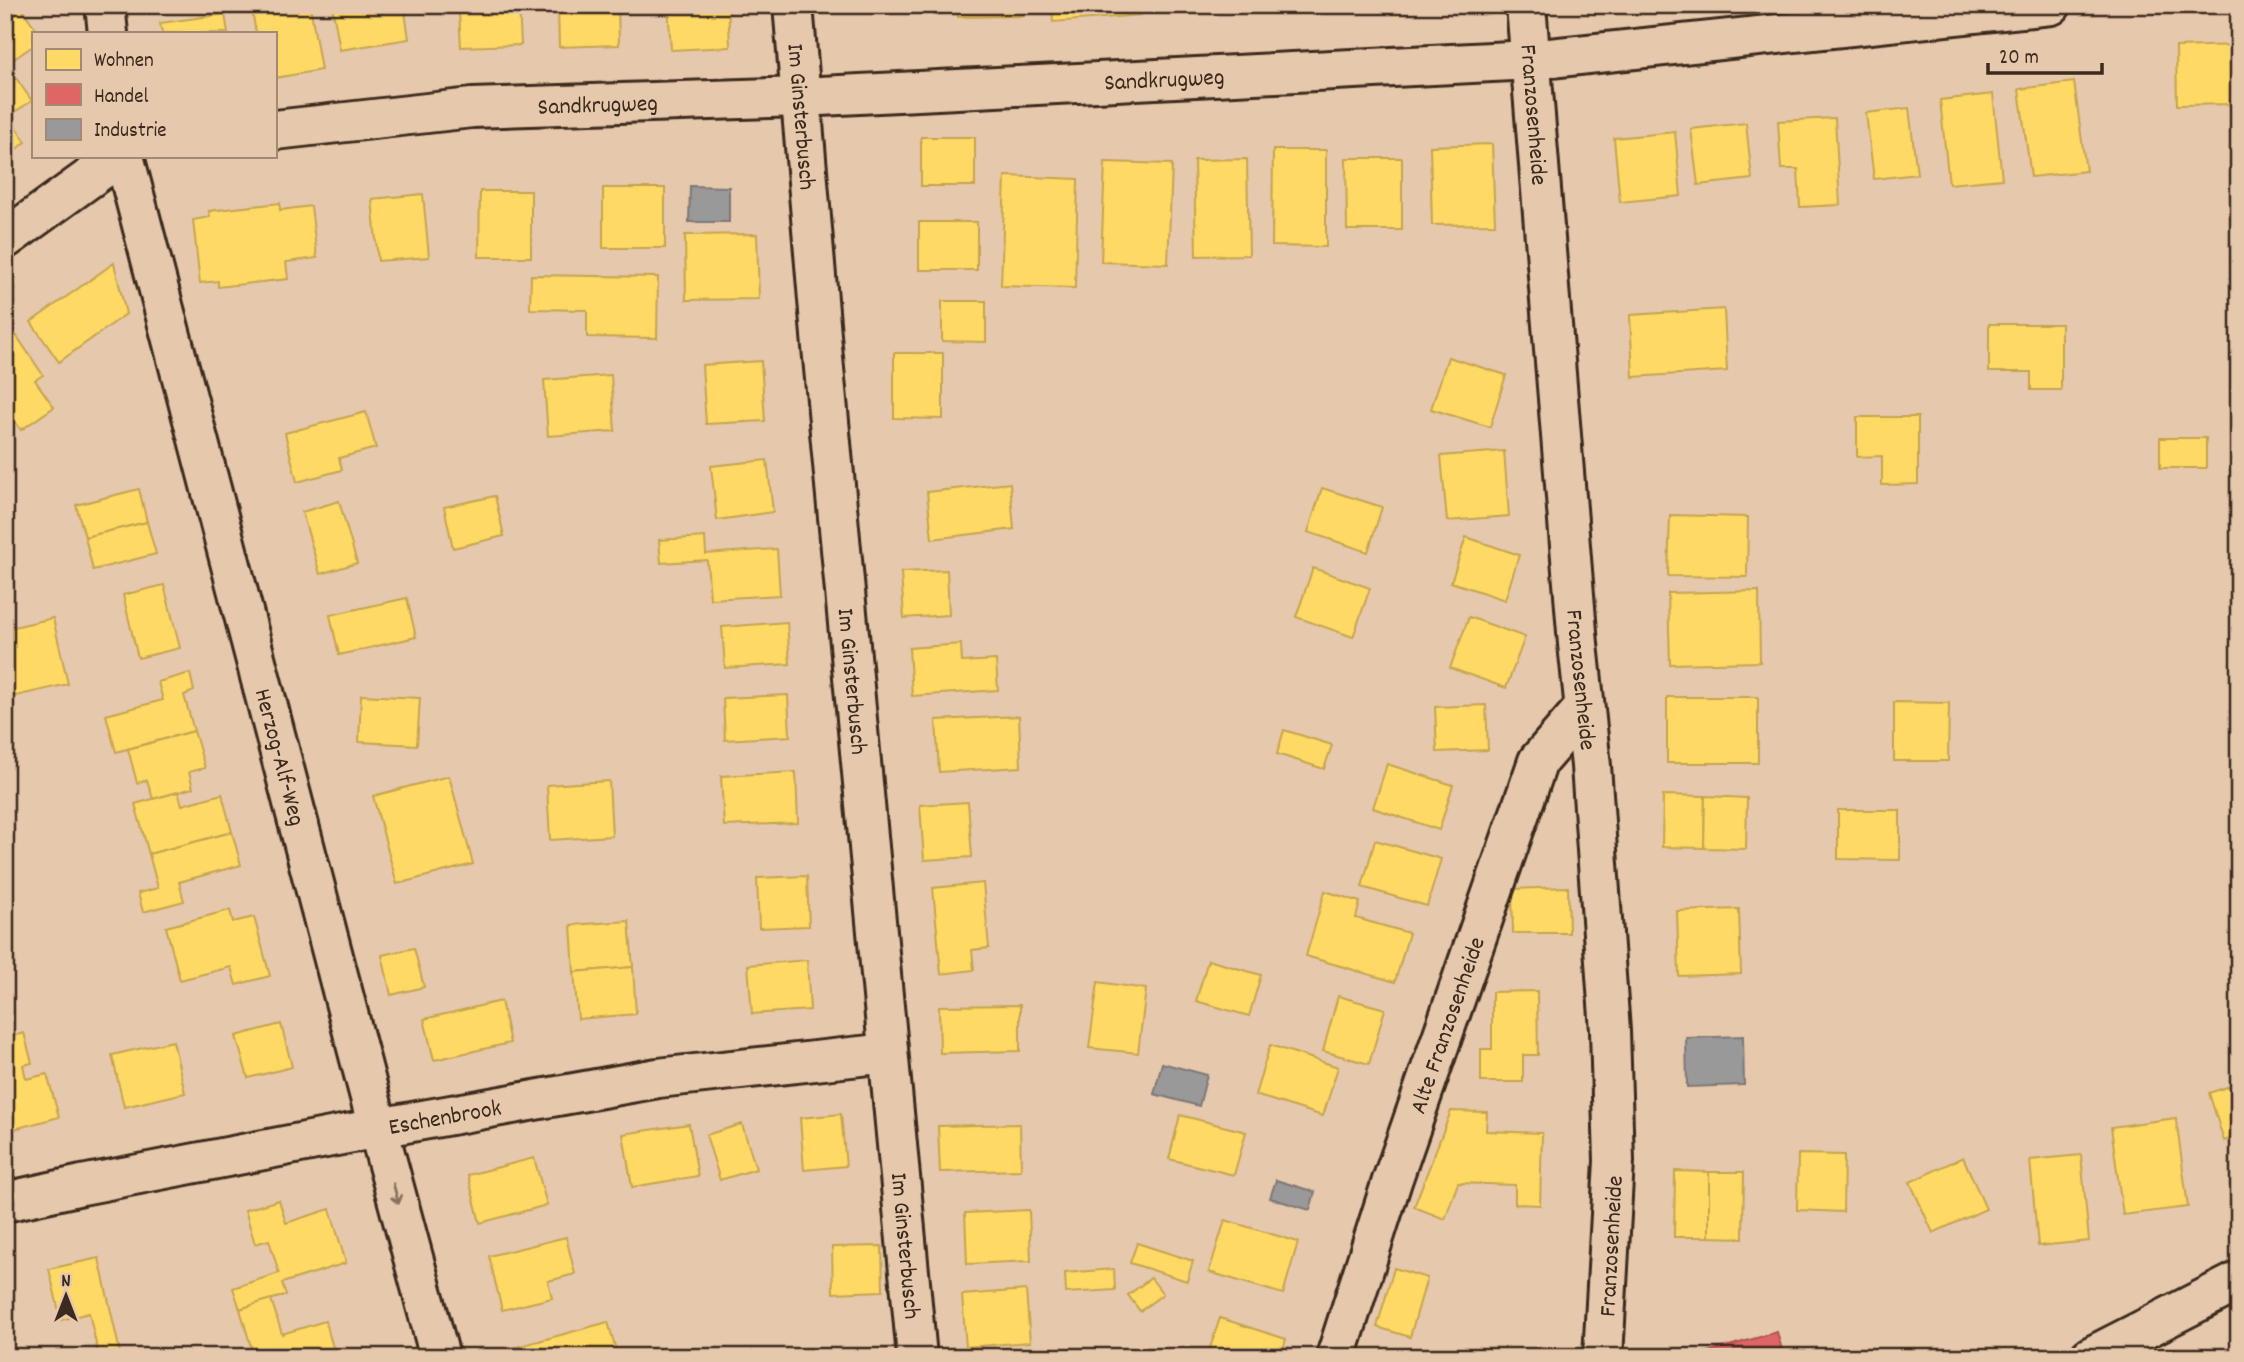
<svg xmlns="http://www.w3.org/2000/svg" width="2244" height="1362" font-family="Dekko,sans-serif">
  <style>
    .homes { fill: #ffd966; stroke: #c4a450; stroke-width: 2 }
    .shops { fill: #e06666; stroke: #ae5450; stroke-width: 2 }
    .industry { fill: #999; stroke: #7d7874; stroke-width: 2 }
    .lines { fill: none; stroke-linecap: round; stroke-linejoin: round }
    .minor-casing { stroke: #3b2a1e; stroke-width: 44 }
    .minor { stroke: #e6c9ad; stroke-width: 38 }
    .oneway { stroke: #88725e }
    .labels { text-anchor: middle; stroke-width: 7; stroke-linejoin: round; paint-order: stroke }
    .street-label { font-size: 24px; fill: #3b2a1e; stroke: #e6c9ad }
  </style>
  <rect width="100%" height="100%" fill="#e6c9ad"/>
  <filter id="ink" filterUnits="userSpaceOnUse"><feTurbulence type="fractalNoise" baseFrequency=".0143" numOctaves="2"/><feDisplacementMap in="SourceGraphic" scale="14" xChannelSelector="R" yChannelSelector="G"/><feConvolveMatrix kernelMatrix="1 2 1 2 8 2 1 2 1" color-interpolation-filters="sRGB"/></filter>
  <g filter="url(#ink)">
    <g class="homes">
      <polygon points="5,5 19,5 39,33 33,33 33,46 8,63 5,59"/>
      <polygon points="251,5 310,5 321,70 275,78 275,33 256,33"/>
      <polygon points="332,5 404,5 409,39 340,50"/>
      <polygon points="440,5 519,5 521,45 461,47 459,12 440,13"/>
      <polygon points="558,5 618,5 619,45 559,47"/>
      <polygon points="668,5 728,5 730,47 671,50"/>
      <polygon points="958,5 1024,5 1024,16 958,17"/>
      <polygon points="1052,5 1139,5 1140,15 1053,22"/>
      <polygon points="225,14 228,33 162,33 160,23"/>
      <polygon points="2239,45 2239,104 2177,105 2176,47"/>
      <polygon points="16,78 32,101 8,116 26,142 5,157 5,85"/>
      <polygon points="2074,82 2086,171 2031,177 2019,89"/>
      <polygon points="1993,94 2002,179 1949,184 1940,100"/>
      <polygon points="1909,108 1917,174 1874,179 1866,113"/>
      <polygon points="1835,118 1840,205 1800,207 1798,169 1781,169 1778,121"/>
      <polygon points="1746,123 1752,179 1698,185 1691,129"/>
      <polygon points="1675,132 1681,196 1620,202 1614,138"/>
      <rect x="921" y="137" width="54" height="49"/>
      <polygon points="1492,144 1495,224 1432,225 1430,146"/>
      <polygon points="1273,150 1326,150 1326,247 1272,246"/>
      <polygon points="1346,158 1402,158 1402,230 1347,230"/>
      <polygon points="1247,159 1249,255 1196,256 1194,160"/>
      <polygon points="1105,162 1172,164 1168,264 1101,262"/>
      <polygon points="1005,176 1078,179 1075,288 1001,286"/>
      <rect x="603" y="188" width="62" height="60"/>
      <polygon points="480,191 531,191 531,257 479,257"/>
      <polygon points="423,194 429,257 378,261 372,199"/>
      <polygon points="280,203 280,210 311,206 317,258 286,262 288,279 218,287 218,281 200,283 193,220 210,217 209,211"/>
      <rect x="919" y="222" width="58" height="48"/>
      <polygon points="757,234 759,299 686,300 685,235"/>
      <polygon points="114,263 126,314 59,362 31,322"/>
      <polygon points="531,275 658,277 657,338 587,337 587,310 530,309"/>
      <polygon points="942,301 986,301 986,342 942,341"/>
      <polygon points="1724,309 1727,371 1633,377 1630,315"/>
      <polygon points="1989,324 2061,324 2061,390 2031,390 2031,372 1989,372"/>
      <polygon points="16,335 43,375 35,380 54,407 21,430 5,407 5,342"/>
      <polygon points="894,353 943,353 943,419 894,418"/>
      <polygon points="1448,357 1506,375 1490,427 1431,409"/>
      <polygon points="761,361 765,421 706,424 702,365"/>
      <polygon points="611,375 615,431 548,436 544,380"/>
      <polygon points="366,412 376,448 339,458 342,470 297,482 285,433"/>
      <polygon points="1857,417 1918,417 1918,484 1882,485 1882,456 1857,457"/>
      <rect x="2160" y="438" width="46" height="30"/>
      <polygon points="1504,451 1509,516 1447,521 1441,456"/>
      <polygon points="767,460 773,512 717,520 711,466"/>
      <polygon points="1010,483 1014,529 932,539 927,492"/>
      <polygon points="1322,488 1382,507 1368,552 1308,532"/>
      <polygon points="139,489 147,522 85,537 76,505"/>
      <polygon points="495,496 504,536 453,548 444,507"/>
      <polygon points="339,501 357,563 320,574 302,512"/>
      <polygon points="1670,515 1748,517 1747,577 1668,576"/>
      <polygon points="147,522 156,554 93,570 85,537"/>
      <polygon points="705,537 706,554 777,549 780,595 710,599 707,560 661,563 659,540"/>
      <polygon points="1466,537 1519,555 1505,600 1451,582"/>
      <polygon points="1313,568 1370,588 1353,637 1296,617"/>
      <polygon points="947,570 949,615 904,618 901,572"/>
      <polygon points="164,585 180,648 138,658 123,595"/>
      <polygon points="1759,591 1760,662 1670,664 1668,593"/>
      <polygon points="407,598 416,637 339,655 330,615"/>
      <polygon points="1469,617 1525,637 1506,688 1450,668"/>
      <polygon points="53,618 68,684 7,698 5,629"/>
      <polygon points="787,622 790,664 725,668 722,627"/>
      <polygon points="961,644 962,662 996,660 998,690 912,696 909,648"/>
      <polygon points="190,673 194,691 184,695 194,731 116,752 106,715 163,700 158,682"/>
      <polygon points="361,695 420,698 417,745 359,742"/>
      <polygon points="788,695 790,736 725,740 723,698"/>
      <rect x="1667" y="697" width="91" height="66"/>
      <polygon points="1894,702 1949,703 1948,761 1894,761"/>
      <polygon points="1486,705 1488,750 1437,752 1435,707"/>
      <polygon points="1019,716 1021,767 939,772 936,720"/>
      <polygon points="1284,730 1332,745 1324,769 1277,754"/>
      <polygon points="194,731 205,768 189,772 193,788 153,799 147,780 137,783 128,749"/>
      <polygon points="1387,764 1453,785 1439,830 1373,808"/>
      <polygon points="796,772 798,823 724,826 721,776"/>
      <polygon points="449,776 473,864 397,884 373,796"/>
      <polygon points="609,781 612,836 550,840 547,785"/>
      <polygon points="178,792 182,805 222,794 232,832 149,854 135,804"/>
      <polygon points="1663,795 1705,796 1704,848 1662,847"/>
      <polygon points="1705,796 1747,798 1746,849 1704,848"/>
      <polygon points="968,802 972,857 924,860 920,805"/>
      <polygon points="1838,810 1900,810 1900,860 1838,859"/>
      <polygon points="232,832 241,865 179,882 184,901 143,912 138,893 158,888 149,854"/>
      <polygon points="1375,840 1441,859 1427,906 1362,887"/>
      <polygon points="807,876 809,926 759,928 757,878"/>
      <polygon points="983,883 989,948 972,950 974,970 941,974 933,888"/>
      <polygon points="1568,887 1569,933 1513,933 1512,889"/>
      <polygon points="1325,891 1360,902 1356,918 1409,933 1395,982 1306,956"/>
      <polygon points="1739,909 1741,974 1679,976 1677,911"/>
      <polygon points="230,910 233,922 254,917 270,976 236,985 231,967 180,980 166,927"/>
      <polygon points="629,921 633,967 574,972 571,925"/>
      <polygon points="414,948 424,987 391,995 382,955"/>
      <polygon points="807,960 810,1010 752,1014 748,965"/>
      <polygon points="1208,960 1261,975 1249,1016 1196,1001"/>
      <polygon points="633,967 636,1014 578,1019 574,972"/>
      <polygon points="1098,982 1146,989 1138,1053 1089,1048"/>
      <polygon points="1537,991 1538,1055 1523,1055 1523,1082 1481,1082 1481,1049 1492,1049 1492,992"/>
      <polygon points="1338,996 1385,1009 1369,1064 1323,1051"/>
      <polygon points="501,1001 510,1043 434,1060 424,1019"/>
      <polygon points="1020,1005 1020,1051 940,1053 939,1006"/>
      <polygon points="281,1024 292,1067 248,1078 236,1036"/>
      <polygon points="24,1033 32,1063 23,1065 26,1079 47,1074 59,1117 7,1131 5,1038"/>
      <polygon points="173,1041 185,1093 124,1107 112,1055"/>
      <polygon points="1270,1045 1338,1067 1323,1116 1255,1095"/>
      <polygon points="2239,1083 2239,1136 2224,1141 2209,1093"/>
      <polygon points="1451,1111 1487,1112 1486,1131 1542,1133 1540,1205 1515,1204 1515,1185 1458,1183 1445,1219 1414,1207"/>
      <polygon points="841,1114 846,1166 804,1170 800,1118"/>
      <polygon points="1180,1115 1246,1132 1234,1175 1169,1159"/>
      <polygon points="2176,1118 2188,1207 2123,1215 2111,1127"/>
      <polygon points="689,1124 698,1176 632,1187 623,1134"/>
      <polygon points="742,1124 756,1169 720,1180 706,1135"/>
      <polygon points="1020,1124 1021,1170 940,1172 938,1126"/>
      <polygon points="1798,1154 1844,1155 1843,1212 1797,1210"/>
      <polygon points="2081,1155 2089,1241 2038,1246 2030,1160"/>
      <polygon points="1963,1157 1986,1209 1933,1233 1910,1182"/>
      <polygon points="534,1158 547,1205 480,1223 468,1175"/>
      <polygon points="1675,1171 1709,1172 1709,1237 1674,1237"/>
      <polygon points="1709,1172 1744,1172 1743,1238 1709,1237"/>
      <polygon points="279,1200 286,1223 330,1209 346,1263 282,1283 286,1295 240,1309 233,1288 279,1273 269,1240 255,1244 245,1210"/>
      <polygon points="1029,1210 1031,1261 967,1264 965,1213"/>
      <polygon points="1225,1220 1298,1242 1283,1294 1209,1272"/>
      <polygon points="566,1237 575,1274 548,1281 552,1298 502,1310 489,1256"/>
      <polygon points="1137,1243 1193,1261 1187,1281 1130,1263"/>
      <polygon points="882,1246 883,1291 833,1293 832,1247"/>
      <polygon points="99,1258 121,1357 99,1357 89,1313 61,1320 49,1269"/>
      <polygon points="1394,1268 1427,1278 1410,1337 1377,1327"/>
      <polygon points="1114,1269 1115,1290 1066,1293 1065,1273"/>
      <polygon points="1151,1278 1163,1294 1140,1311 1128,1295"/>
      <polygon points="1026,1290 1030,1342 966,1347 962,1295"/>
      <polygon points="271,1299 282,1334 325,1321 336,1357 254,1357 240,1309"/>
      <polygon points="1220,1318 1286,1339 1281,1357 1207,1357"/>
      <polygon points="608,1322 618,1357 516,1357 513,1348"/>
      <polygon points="887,1349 888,1357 840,1357"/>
    </g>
    <polygon class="shops" points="1777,1332 1784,1357 1691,1357"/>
    <g class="industry">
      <polygon points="690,186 729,187 729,222 689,222"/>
      <polygon points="1743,1036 1744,1085 1687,1087 1686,1038"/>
      <polygon points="1162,1063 1207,1075 1199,1106 1154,1094"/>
      <polygon points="1276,1180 1315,1192 1310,1210 1270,1198"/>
    </g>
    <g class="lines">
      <g class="minor-casing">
        <g id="minor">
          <polyline points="105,5 108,33"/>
          <path id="s1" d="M 793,5 L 822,347 L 917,1357"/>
          <path id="s2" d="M 1526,5 L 1578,644 L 1591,766 L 1610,1031 L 1614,1161 L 1603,1357"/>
          <path id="s3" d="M 275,130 L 472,108 L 801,97 L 1531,60 L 2051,5"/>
          <path id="s4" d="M 124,156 L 378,1128 L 440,1357"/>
          <polyline points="5,239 120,156"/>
          <path id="s5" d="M 5,1202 L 82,1185 L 378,1128 L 658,1078 L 888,1053"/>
          <path id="s6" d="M 1336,1357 L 1392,1181 L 1538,761 L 1584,708"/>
          <polyline points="2090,1357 2239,1281"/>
        </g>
      </g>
      <use href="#minor" class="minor"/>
    </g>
    <defs><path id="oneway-shaft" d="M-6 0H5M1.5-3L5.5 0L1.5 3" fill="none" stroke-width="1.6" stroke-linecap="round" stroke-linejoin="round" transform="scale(1.75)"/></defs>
    <use class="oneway" href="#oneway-shaft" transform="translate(396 1194) rotate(75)"/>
  </g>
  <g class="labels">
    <g class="street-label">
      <text dy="8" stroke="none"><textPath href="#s3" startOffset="891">Sandkrugweg</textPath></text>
      <text dy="8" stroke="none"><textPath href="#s3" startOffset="324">Sandkrugweg</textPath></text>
      <text dy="8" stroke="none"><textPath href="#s1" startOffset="112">Im Ginsterbusch</textPath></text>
      <text dy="8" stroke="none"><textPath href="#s2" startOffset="110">Franzosenheide</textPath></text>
      <text dy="8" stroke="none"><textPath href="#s1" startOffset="679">Im Ginsterbusch</textPath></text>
      <text dy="8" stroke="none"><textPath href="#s2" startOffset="677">Franzosenheide</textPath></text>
      <text dy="8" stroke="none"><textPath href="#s4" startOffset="621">Herzog-Alf-Weg</textPath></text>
      <text dy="8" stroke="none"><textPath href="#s6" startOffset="350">Alte Franzosenheide</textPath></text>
      <text dy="8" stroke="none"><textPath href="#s5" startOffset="448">Eschenbrook</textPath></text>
      <text dy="8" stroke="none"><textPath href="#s1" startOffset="1246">Im Ginsterbusch</textPath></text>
      <text transform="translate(1610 1246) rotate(-87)" y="8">Franzosenheide</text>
    </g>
  </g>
  <rect width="2244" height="1362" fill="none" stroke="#e6c9ad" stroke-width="28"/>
  <rect x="14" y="14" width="2216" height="1334" fill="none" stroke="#3b2a1e" stroke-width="2.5" filter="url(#ink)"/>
  <rect x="32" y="32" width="245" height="126" fill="#e6c9ad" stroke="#a28974" stroke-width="2"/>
  <rect x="46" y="49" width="35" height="21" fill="#ffd966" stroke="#a28974" stroke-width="2"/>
  <text x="94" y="66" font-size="21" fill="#3b2a1e">Wohnen</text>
  <rect x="46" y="84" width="35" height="21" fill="#e06666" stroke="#a28974" stroke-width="2"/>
  <text x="94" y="102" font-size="21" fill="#3b2a1e">Handel</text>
  <rect x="46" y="119" width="35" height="21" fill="#999999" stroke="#a28974" stroke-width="2"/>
  <text x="94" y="136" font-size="21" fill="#3b2a1e">Industrie</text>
  <g transform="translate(66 1296)" stroke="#e6c9ad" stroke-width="5" paint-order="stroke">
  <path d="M0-5L12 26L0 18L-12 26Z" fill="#3b2a1e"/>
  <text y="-10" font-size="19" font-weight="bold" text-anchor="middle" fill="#3b2a1e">N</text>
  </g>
  <path d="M1988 63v10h114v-10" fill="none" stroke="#3b2a1e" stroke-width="3.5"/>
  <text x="1999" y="63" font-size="21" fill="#3b2a1e" stroke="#e6c9ad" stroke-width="5" paint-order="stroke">20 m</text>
</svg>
